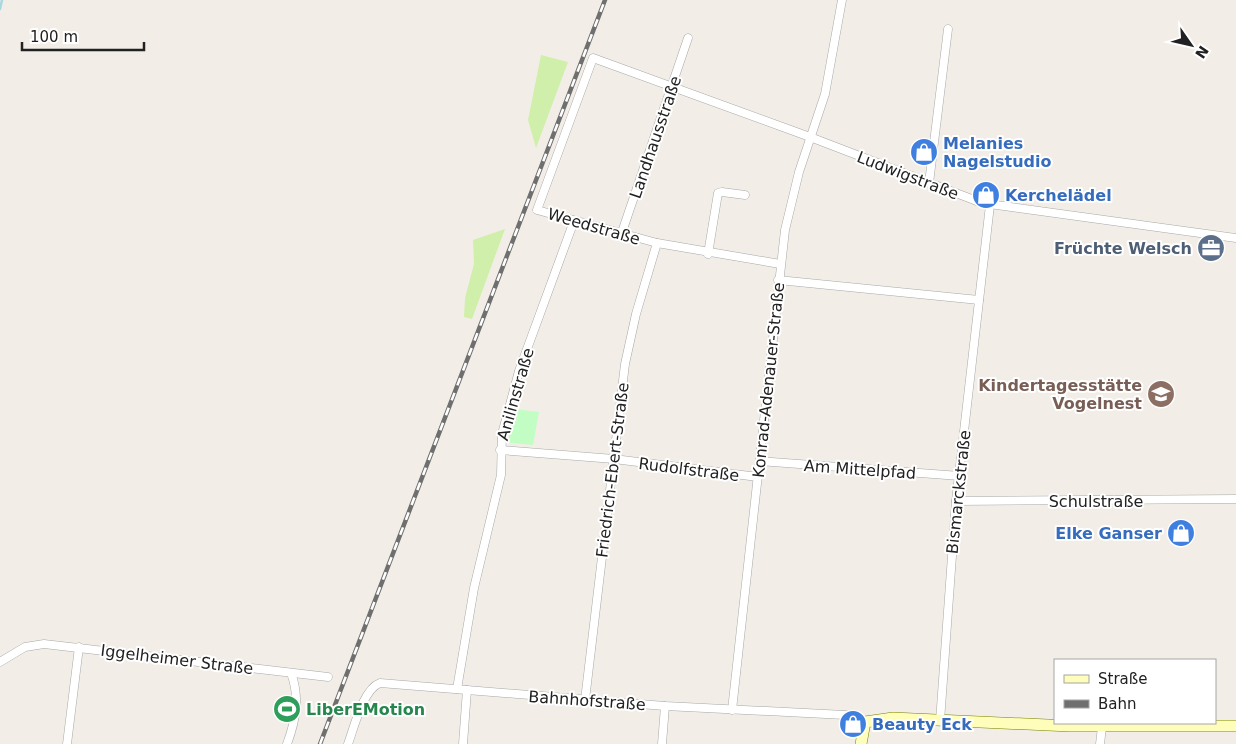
<svg xmlns="http://www.w3.org/2000/svg" width="1236" height="744" font-family="'DejaVu Sans',sans-serif">
  <style>
    .grass { fill: #d0efaa }
    .park { fill: #c2fdc4 }
    .lines { fill: none; stroke-linecap: round; stroke-linejoin: round }
    .stream { stroke: #a5d8e2; stroke-width: 2.5 }
    .street-casing { stroke: #a8a8a8; stroke-width: 9 }
    .secondary-casing { stroke: #798000; stroke-width: 12 }
    .street { stroke: #fff; stroke-width: 8 }
    .secondary { stroke: #fefdb9; stroke-width: 11 }
    .rail-casing { stroke: #6f6f6f; stroke-width: 4.5 }
    .rail { stroke: #fff; stroke-width: 2.5; stroke-dasharray: 8; stroke-linecap: butt }
    .labels { text-anchor: middle; stroke-width: 4; stroke-linejoin: round; paint-order: stroke }
    .street-label { font-size: 16px; fill: #212121; stroke: #fff }
    .shop-label { font-size: 16px; font-weight: bold; fill: #366cbe; stroke: #fff; text-anchor: start }
    .service-label { font-size: 16px; font-weight: bold; fill: #4e5e75; stroke: #fff; text-anchor: end }
    .education-label { font-size: 16px; font-weight: bold; fill: #785e54; stroke: #fff; text-anchor: end }
    .leisure-label { font-size: 16px; font-weight: bold; fill: #27864d; stroke: #fff; text-anchor: start }
  </style>
  <rect width="100%" height="100%" fill="#f2eee7"/>
  <g class="grass">
    <polygon points="541,55 568,62 536,148 528,120"/>
    <polygon points="505,229 472,319 464,317 465,298 474,264 473,240"/>
  </g>
  <polygon class="park" points="515,409 539,412 533,445 511,443 508,441"/>
  <g class="lines">
    <polyline class="stream" points="0,9 2,0"/>
    <g class="street-casing">
      <g id="street">
        <polyline points="929,183 948,29"/>
        <polyline points="621,235 688,38"/>
        <polyline points="708,254 718,193 722,192 745,195"/>
        <polyline points="780,264 657,243 537,210 593,58 810,137 982,203 1236,238"/>
        <polyline points="778,280 979,300"/>
        <polyline points="500,450 614,459 758,477"/>
        <polyline points="760,461 960,476"/>
        <polyline points="956,501 1236,499"/>
        <polyline points="0,662 25,647 44,644 328,677"/>
        <polyline points="457,689 474,588 501,475 502,434 519,371 574,221"/>
        <polyline points="585,700 625,364 636,314 657,243"/>
        <polyline points="732,710 785,230 799,172 825,94 842,0"/>
        <polyline points="940,721 956,501 990,205"/>
        <polyline points="67,744 79,647"/>
        <path d="M 287,744 C 296,720 300,697 291,673"/>
        <path d="M 348,744 C 354,728 363,689 380,683 L 665,706 L 845,715 L 858,718 L 865,722"/>
        <polyline points="463,744 467,690"/>
        <polyline points="662,744 665,706"/>
        <polyline points="1100,744 1102,727"/>
      </g>
    </g>
    <g class="secondary-casing">
      <polyline id="secondary" points="861,744 865,722 893,718 1070,726 1236,726"/>
    </g>
    <use href="#street" class="street"/>
    <use href="#secondary" class="secondary"/>
    <g class="rail-casing">
      <polyline id="rail" points="320,744 605,0"/>
    </g>
    <use href="#rail" class="rail"/>
  </g>
  <defs>
    <g id="shop-disc" transform="scale(1.4375)"><circle r="9.5" fill="#3f7fe0" stroke="#fff"/><path d="M-5-2.5h2.3a2.7 3.5 0 0 1 5.4 0H5L5.5 6h-11ZM-1.5-2.5h3a1.5 2.3 0 0 0-3 0Z" fill="#fff"/></g>
    <g id="office-disc" transform="scale(1.4375)"><circle r="9.5" fill="#5c6f8a" stroke="#fff"/><path d="M-6-3h4V-5.5h4V-3h4V5H-6ZM-1-4.5V-3h2v-1.5ZM-6 0V1H6V0Z" fill="#fff"/></g>
    <g id="school-disc" transform="scale(1.4375)"><circle r="9.5" fill="#8d6e63" stroke="#fff"/><path d="M0-5L7-2L0 1L-7-2ZM-4 1L0 2.5L4 1V4Q0 6-4 4Z" fill="#fff"/></g>
    <g id="stadium-disc" transform="scale(1.4375)"><circle r="9.5" fill="#2e9e5b" stroke="#fff"/><path d="M0-5a6.5 5 0 1 0 0 10a6.5 5 0 1 0 0-10ZM-3.5-1.8h7v3.6h-7Z" fill="#fff"/></g>
  </defs>
  <g fill-rule="evenodd">
    <use href="#shop-disc" x="924" y="152"/>
    <use href="#shop-disc" x="986" y="195"/>
    <use href="#office-disc" x="1211" y="248"/>
    <use href="#school-disc" x="1161" y="394"/>
    <use href="#shop-disc" x="1181" y="533"/>
    <use href="#stadium-disc" x="287" y="709"/>
    <use href="#shop-disc" x="853" y="724"/>
  </g>
  <g class="labels">
    <g class="street-label">
      <text transform="translate(655 137) rotate(-71)" y="6">Landhausstraße</text>
      <text transform="translate(908 175) rotate(21)" y="6">Ludwigstraße</text>
      <text transform="translate(594 226) rotate(16)" y="6">Weedstraße</text>
      <text transform="translate(768 380) rotate(-84)" y="6">Konrad-Adenauer-Straße</text>
      <text transform="translate(515 394) rotate(-74)" y="6">Anilinstraße</text>
      <text transform="translate(689 469) rotate(7)" y="6">Rudolfstraße</text>
      <text transform="translate(860 469) rotate(4)" y="6">Am Mittelpfad</text>
      <text transform="translate(612 470) rotate(-83)" y="6">Friedrich-Ebert-Straße</text>
      <text transform="translate(958 492) rotate(-84)" y="6">Bismarckstraße</text>
      <text x="1096" y="507">Schulstraße</text>
      <text transform="translate(177 659) rotate(7)" y="6">Iggelheimer Straße</text>
      <text transform="translate(587 700) rotate(4)" y="6">Bahnhofstraße</text>
    </g>
    <g class="shop-label">
      <text x="943" y="149">Melanies<tspan x="943" dy="18">Nagelstudio</tspan></text>
      <text x="1005" y="201">Kerchelädel</text>
      <text x="1162" y="539" text-anchor="end">Elke Ganser</text>
      <text x="872" y="730">Beauty Eck</text>
    </g>
    <g class="service-label">
      <text x="1192" y="254">Früchte Welsch</text>
    </g>
    <g class="education-label">
      <text x="1142" y="391">Kindertagesstätte<tspan x="1142" dy="18">Vogelnest</tspan></text>
    </g>
    <g class="leisure-label">
      <text x="306" y="715">LiberEMotion</text>
    </g>
  </g>
  <rect x="1054" y="659" width="162" height="65" fill="#ffffff" stroke="#a6a6a6"/>
  <rect x="1064" y="675" width="25" height="8" fill="#fefdb9" stroke="#a6a6a6"/>
  <text x="1098" y="684" font-size="15" fill="#212121">Straße</text>
  <rect x="1064" y="700" width="25" height="8" fill="#6f6f6f" stroke="#a6a6a6"/>
  <text x="1098" y="709" font-size="15" fill="#212121">Bahn</text>
  <g transform="translate(1191 45) rotate(124)" stroke="#ffffff" stroke-width="4" paint-order="stroke">
  <path d="M0-4L9 19L0 12L-9 19Z" fill="#212121"/>
  <text y="-8" font-size="14" font-weight="bold" text-anchor="middle" fill="#212121">N</text>
  </g>
  <path d="M22 42v8h122v-8" fill="none" stroke="#212121" stroke-width="2.5"/>
  <text x="30" y="42" font-size="15" fill="#212121" stroke="#ffffff" stroke-width="4" paint-order="stroke">100 m</text>
</svg>
